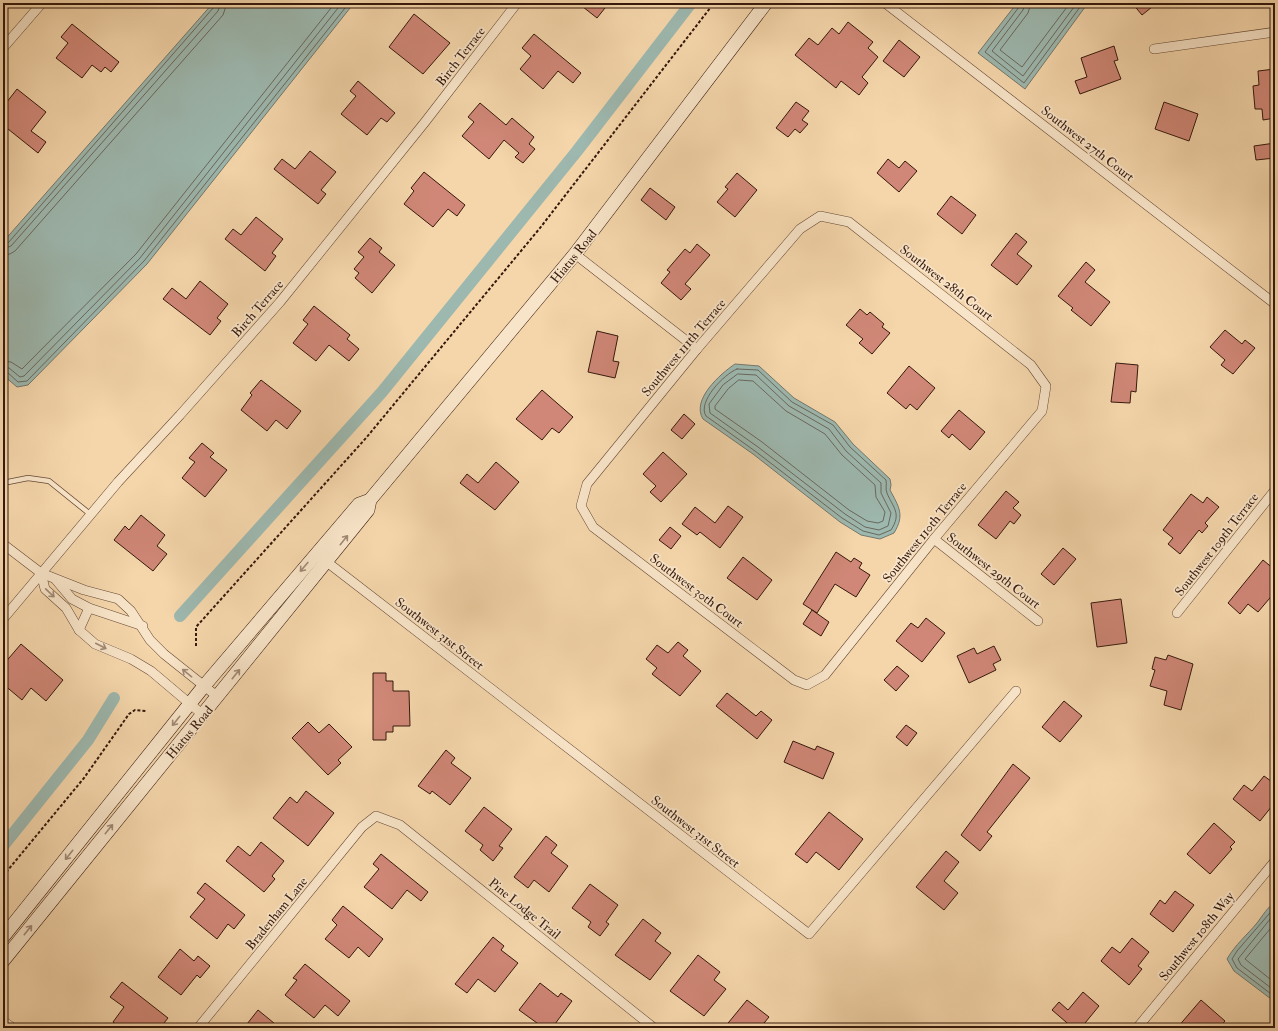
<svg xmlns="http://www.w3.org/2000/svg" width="1278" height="1031" font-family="'IM FELL Double Pica',serif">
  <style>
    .water { fill: #9db8af; stroke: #73786d }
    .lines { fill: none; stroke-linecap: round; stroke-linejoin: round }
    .shore { stroke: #69685d; stroke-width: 1 }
    .canal { stroke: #9db8af; stroke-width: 12 }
    .building { fill: #d08777; stroke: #35180b }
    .lane-casing { stroke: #654833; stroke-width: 6 }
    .street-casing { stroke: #654833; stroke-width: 10 }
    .secondary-casing { stroke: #35180b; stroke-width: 14 }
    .path { stroke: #35180b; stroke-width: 2; stroke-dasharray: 3 2; stroke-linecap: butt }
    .lane { stroke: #f8e4c8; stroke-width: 4.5 }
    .street { stroke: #f8e4c8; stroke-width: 9 }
    .secondary { stroke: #f8e4c8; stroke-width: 13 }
    .oneway { stroke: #a08873 }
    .labels { text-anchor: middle; stroke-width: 3.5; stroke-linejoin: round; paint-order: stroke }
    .street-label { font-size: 13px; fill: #35180b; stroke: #f8e4c8 }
  </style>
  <rect width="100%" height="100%" fill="#f5d6ab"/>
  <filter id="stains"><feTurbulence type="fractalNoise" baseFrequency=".005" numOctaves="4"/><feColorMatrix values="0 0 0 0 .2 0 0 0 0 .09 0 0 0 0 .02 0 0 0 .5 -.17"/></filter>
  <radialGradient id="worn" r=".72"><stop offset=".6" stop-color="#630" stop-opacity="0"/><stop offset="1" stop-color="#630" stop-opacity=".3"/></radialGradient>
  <g class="water">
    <polygon points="213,3 354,3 147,264 28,385 17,387 3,375 3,242"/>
    <polygon points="1017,3 1088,3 1025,89 978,53"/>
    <path d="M 735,364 L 759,366 L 794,398 L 835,422 L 853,444 L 890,479 L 891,485 L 890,490 C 899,507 905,515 894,533 L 880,539 L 861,535 L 840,522 L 753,454 L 703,419 C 691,400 720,374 735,364 Z"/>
    <path d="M 1275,902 L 1275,1002 L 1234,971 L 1227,959 C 1235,945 1247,935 1257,923 C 1263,915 1267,908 1275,902 Z"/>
  </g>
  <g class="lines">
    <g class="shore">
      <polyline points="1020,3 1019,7 985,52 1024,83 1083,3"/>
      <polyline points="1025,3 1023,10 992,51 1023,76 1077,3"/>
      <polyline points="1031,3 1028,13 1000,50 1022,67 1070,3"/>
      <polyline points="3,244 8,243 214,7 216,3"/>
      <polyline points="3,249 11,246 218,11 221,3"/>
      <polyline points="3,255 10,254 15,251 223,15 227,3"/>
      <polyline points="3,361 11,362 22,369 136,254 335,3"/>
      <polyline points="3,367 9,368 20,377 24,376 140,258 342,3"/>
      <path d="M 737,369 L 758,370 L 792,402 L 833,425 L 850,447 L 886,480 C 887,485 885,489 887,493 C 893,508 902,513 891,530 L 879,535 L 863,531 L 842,518 L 755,451 L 706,416 C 697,402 724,374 737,369 Z"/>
      <polyline points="3,372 7,372 18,382 27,381 144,261 349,3"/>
      <polygon points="738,374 756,375 789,406 829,429 846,451 881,483 881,493 891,513 888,526 879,530 865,527 845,514 758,447 710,413 709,404 723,385"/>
      <polygon points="739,380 753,381 786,411 825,434 842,455 875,485 876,497 885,512 883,521 878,523 867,521 849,510 762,442 715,409 715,406 728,389"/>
      <polyline points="1275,907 1237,951 1232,959 1237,968 1275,997"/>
      <polyline points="1275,913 1238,959 1241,965 1275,991"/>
      <polyline points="1275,923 1245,959 1275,983"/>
    </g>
    <g class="canal">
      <polyline points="180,616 382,392 577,151 691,3"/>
      <polyline points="3,846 88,740 114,698"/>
    </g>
  </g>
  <g class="building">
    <polygon points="578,3 609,3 597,18"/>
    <polygon points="1132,3 1157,3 1142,15"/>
    <polygon points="414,14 450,43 423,74 389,47"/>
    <polygon points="848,22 873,42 868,48 878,57 862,77 868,83 859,95 841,81 836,88 795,55 809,38 818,45 832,28 839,34"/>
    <polygon points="72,24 119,62 111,72 105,67 101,72 92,65 82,78 56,58 68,43 61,37"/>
    <polygon points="534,34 581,73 573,83 558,71 543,89 520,69 531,56 522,48"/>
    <polygon points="899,40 920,57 904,77 883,61"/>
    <polygon points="1114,46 1118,60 1114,61 1121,79 1080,94 1075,81 1087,77 1081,58"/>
    <polygon points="1275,69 1275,118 1263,120 1262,109 1255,109 1253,86 1259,85 1258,71"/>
    <polygon points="358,81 395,113 387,122 381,118 367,135 341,114 356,96 350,91"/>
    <polygon points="17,89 46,112 31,131 46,142 38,153 3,125 3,107"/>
    <polygon points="796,102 809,111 802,120 808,124 800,133 795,129 788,137 776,128"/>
    <polygon points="1164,102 1198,114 1189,141 1155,129"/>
    <polygon points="480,103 506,125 512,118 534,137 529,144 535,149 523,163 515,157 519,153 504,140 489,159 462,136 474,122 468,117"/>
    <polygon points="1275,143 1275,158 1256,160 1254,146"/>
    <polygon points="310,151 336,172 321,190 326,194 318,204 274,169 282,159 295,169"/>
    <polygon points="888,159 899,168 905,161 917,171 899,192 877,173"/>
    <polygon points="424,172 465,205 457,216 448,209 433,227 404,204 414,191 411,188"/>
    <polygon points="737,173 757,190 735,217 717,202 728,189 725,187"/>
    <polygon points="650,188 675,207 666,220 641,200"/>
    <polygon points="951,196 976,215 962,234 937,214"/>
    <polygon points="256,217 283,239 272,253 276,256 265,271 225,239 233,229 241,235"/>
    <polygon points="1016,233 1027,242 1017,254 1032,266 1017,285 991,265"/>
    <polygon points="370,238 382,248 379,252 395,265 372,293 355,278 359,273 354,269 364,257 358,252"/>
    <polygon points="697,244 710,255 685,284 691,289 681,300 661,283 670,272 667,270 685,249 690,253"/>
    <polygon points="1086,262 1095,270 1085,282 1110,302 1091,326 1071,310 1073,308 1058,296"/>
    <polygon points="200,281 228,304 217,318 221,321 210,335 163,299 172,288 186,299"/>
    <polygon points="314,306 350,335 347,339 359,349 349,361 329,345 316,361 293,343 308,324 303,320"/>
    <polygon points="860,309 867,315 870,312 884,324 882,327 890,333 872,354 859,343 863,339 846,325"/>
    <polygon points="1225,330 1242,344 1245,340 1255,348 1233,374 1221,365 1225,360 1210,347"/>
    <polygon points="597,331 618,336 613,361 619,362 615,378 588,372"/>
    <polygon points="1116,363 1138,365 1136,392 1131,391 1130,403 1111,402"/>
    <polygon points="909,366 935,388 917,410 910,404 906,409 887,393"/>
    <polygon points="261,380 301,411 287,429 276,420 267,431 241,410 252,395 250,393"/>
    <polygon points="542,390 573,417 559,433 552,428 542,440 516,419"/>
    <polygon points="959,410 985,432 970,450 952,434 949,438 941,431"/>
    <polygon points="684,414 695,424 682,439 671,430"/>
    <polygon points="202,443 214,453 210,457 227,470 205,497 182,478 195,462 189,458"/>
    <polygon points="663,452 687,474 661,502 650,492 656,486 643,474"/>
    <polygon points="496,462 519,482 495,510 460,483 467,474 478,483"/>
    <polygon points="1006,491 1019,502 1013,508 1021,515 1014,524 1010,521 996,539 978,525"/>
    <polygon points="1191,494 1203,503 1207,497 1219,507 1205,523 1208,526 1202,533 1199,530 1180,554 1168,544 1173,538 1163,530"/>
    <polygon points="728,506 743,517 720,548 700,532 697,535 682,524 695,507 715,523"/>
    <polygon points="141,515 165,535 157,546 167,554 153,571 114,540 125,526 129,530"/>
    <polygon points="670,527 681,536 671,549 659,540"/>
    <polygon points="1063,548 1076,559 1054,585 1041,574"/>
    <polygon points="836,552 851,562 854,558 862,563 859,568 870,575 856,597 835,584 817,613 803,604"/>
    <polygon points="743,557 772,580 757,600 727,578"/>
    <polygon points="1263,560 1275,570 1275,592 1258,612 1248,604 1240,614 1228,603"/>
    <polygon points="1121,599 1127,643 1097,647 1091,603"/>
    <polygon points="812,610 829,622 821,636 803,624"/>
    <polygon points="926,618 945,633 922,662 896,641 911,623 918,628"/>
    <polygon points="678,642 688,650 683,656 701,671 680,696 652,674 657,668 646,659 657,645 668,653"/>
    <polygon points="21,644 63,680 46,701 31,688 22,700 3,684 3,665"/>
    <polygon points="994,646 1001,660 993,664 996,670 969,683 957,656 974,648 977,654"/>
    <polygon points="1168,655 1193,664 1181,710 1164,705 1167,691 1150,686 1155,670 1152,669 1155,657 1166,660"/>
    <polygon points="897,666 909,676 896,691 884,680"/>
    <polygon points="373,673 386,673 386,681 393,681 393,691 409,691 410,726 393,726 393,732 386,732 386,740 373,740"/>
    <polygon points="727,693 756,716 761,711 772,720 757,739 716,706"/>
    <polygon points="1064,701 1082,716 1060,742 1042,727"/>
    <polygon points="308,722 319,733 329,724 352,747 338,760 341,763 328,775 292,738"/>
    <polygon points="906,725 917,733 907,746 896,737"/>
    <polygon points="793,741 815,750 817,746 834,753 823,779 784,762"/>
    <polygon points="446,750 455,758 451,763 471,778 450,805 432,791 430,794 418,786"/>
    <polygon points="1013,764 1030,778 987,832 992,836 980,851 961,835"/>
    <polygon points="1264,776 1275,784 1275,797 1270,804 1272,806 1260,821 1233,799 1244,785 1252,791"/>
    <polygon points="306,791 334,813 308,846 273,818 290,797 297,803"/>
    <polygon points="484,807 512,829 499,846 503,848 493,861 480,850 483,845 465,831"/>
    <polygon points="829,812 863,839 839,870 816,852 807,863 795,854"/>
    <polygon points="1214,823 1235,842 1230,847 1232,849 1210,874 1187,854"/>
    <polygon points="546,836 557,845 551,853 568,866 549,892 534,880 528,888 514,877"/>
    <polygon points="261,842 284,861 272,876 275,879 264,892 226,861 238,846 250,856"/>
    <polygon points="946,851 959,862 944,881 958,893 944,910 916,887"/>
    <polygon points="381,854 428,892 421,901 407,890 392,909 364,887 379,869 373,864"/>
    <polygon points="205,883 245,915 234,929 228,924 217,939 190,917 205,899 197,893"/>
    <polygon points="590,884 618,905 606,922 609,924 600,936 588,927 591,922 572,908"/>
    <polygon points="1175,891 1194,905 1173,932 1150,914 1160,900 1165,904"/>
    <polygon points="343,906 383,939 369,957 358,947 349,958 325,939 337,925 332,920"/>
    <polygon points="643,919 661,933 655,941 671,953 650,980 615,955"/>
    <polygon points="493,937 504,946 501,950 518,963 495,992 478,979 467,993 455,984"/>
    <polygon points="1132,938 1149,952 1138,966 1142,969 1129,985 1101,961 1112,947 1120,953"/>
    <polygon points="180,949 194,961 198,956 210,966 200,978 197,975 181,995 158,977"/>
    <polygon points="698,955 720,972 714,980 726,989 704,1016 670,991"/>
    <polygon points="305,964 350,1001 338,1016 325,1005 314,1018 285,995 297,980 293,978"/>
    <polygon points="122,982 168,1018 160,1028 121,1028 113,1022 124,1007 110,997"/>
    <polygon points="540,983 558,997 561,993 572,1001 552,1028 533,1028 537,1023 519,1010"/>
    <polygon points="1083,992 1099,1006 1081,1028 1073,1028 1052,1010 1059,1002 1068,1010"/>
    <polygon points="747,1000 769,1017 760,1028 724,1028"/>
    <polygon points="1201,1000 1225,1021 1219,1028 1177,1028"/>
    <polygon points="258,1010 280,1028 252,1028 247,1024"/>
  </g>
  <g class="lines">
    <g class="lane-casing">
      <polyline id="lane" points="3,483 28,478 49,481 90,514"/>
    </g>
    <g class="street-casing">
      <g id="street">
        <polyline points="885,3 1275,304"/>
        <polyline points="3,48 42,3"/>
        <polyline points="1154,49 1275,32"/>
        <polygon points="820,216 849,222 1031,365 1046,386 1042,411 934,539 825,675 807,685 794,680 593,527 581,506 587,484 697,349 800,229"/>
        <polyline points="575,254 697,349"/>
        <polyline points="934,539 1038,621"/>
        <polyline points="3,544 41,573 84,590 118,599 131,611 150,640 164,654 218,697"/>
        <polyline points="323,559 809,934 1016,691"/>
        <polyline points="41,573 45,589 66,608 79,630 95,644 131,659 151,671 202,714"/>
        <polyline points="56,580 72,599 89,608 143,626"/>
        <polyline points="1177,613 1275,490"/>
        <polyline points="3,619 118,482 180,415 280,302 425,122 517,3"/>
        <polyline points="79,630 89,608"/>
        <polyline points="3,1021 13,1028"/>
        <polyline points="198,1028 362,827 376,816 400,825 654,1028"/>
        <polyline points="1137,1028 1275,861"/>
      </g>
    </g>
    <g class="secondary-casing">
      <g id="secondary">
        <polyline points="3,937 204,686 359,504 370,500"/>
        <polyline points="3,961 368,510 370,500 575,254 766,3"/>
      </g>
    </g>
    <g class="path">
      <polyline points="196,646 196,627 366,438 540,228 714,3"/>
      <polyline points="3,876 84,778 129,714 135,710 146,711"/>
    </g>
    <use href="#lane" class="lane"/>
    <use href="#street" class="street"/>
    <use href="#secondary" class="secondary"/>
  </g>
  <defs><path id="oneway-shaft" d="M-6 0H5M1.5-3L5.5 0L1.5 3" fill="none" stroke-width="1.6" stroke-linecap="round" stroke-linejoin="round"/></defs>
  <g class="oneway">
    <use href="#oneway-shaft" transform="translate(344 540) rotate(-51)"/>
    <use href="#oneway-shaft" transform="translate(304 567) rotate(130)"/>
    <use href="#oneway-shaft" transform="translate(50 593) rotate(44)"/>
    <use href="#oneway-shaft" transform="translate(101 646) rotate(27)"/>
    <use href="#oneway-shaft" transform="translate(187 673) rotate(-141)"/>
    <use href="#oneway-shaft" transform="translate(236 674) rotate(-51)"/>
    <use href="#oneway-shaft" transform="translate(176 721) rotate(129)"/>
    <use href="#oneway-shaft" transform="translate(109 829) rotate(-51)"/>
    <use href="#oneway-shaft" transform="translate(69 855) rotate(129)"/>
    <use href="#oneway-shaft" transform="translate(28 930) rotate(-51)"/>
  </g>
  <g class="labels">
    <g class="street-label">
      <text transform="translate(460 56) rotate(-52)" y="5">Birch Terrace</text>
      <text transform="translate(1088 143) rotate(38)" y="5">Southwest 27th Court</text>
      <text transform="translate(573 256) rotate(-51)" y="5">Hiatus Road</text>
      <text transform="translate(947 282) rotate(38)" y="5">Southwest 28th Court</text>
      <text transform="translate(257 308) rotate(-49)" y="5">Birch Terrace</text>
      <text transform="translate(683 347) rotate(-50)" y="5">Southwest 111th Terrace</text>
      <text transform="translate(924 532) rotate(-51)" y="5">Southwest 110th Terrace</text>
      <text transform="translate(1216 544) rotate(-52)" y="5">Southwest 109th Terrace</text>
      <text transform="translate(994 570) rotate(38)" y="5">Southwest 29th Court</text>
      <text transform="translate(697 590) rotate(37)" y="5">Southwest 30th Court</text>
      <text transform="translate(440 633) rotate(38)" y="5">Southwest 31st Street</text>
      <text transform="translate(189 732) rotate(-50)" y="5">Hiatus Road</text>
      <text transform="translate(696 831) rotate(38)" y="5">Southwest 31st Street</text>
      <text transform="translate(525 908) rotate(39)" y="5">Pine Lodge Trail</text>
      <text transform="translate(276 913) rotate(-51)" y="5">Bradenham Lane</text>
      <text transform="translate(1196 936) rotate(-51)" y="5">Southwest 108th Way</text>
    </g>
  </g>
  <rect width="1278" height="1031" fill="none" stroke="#f5d6ab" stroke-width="16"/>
  <rect x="4" y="4" width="1270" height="1023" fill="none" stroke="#35180b" stroke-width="2"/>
  <rect x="8" y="8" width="1262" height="1015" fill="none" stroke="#35180b"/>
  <rect width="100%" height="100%" filter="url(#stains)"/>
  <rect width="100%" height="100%" fill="url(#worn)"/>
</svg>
